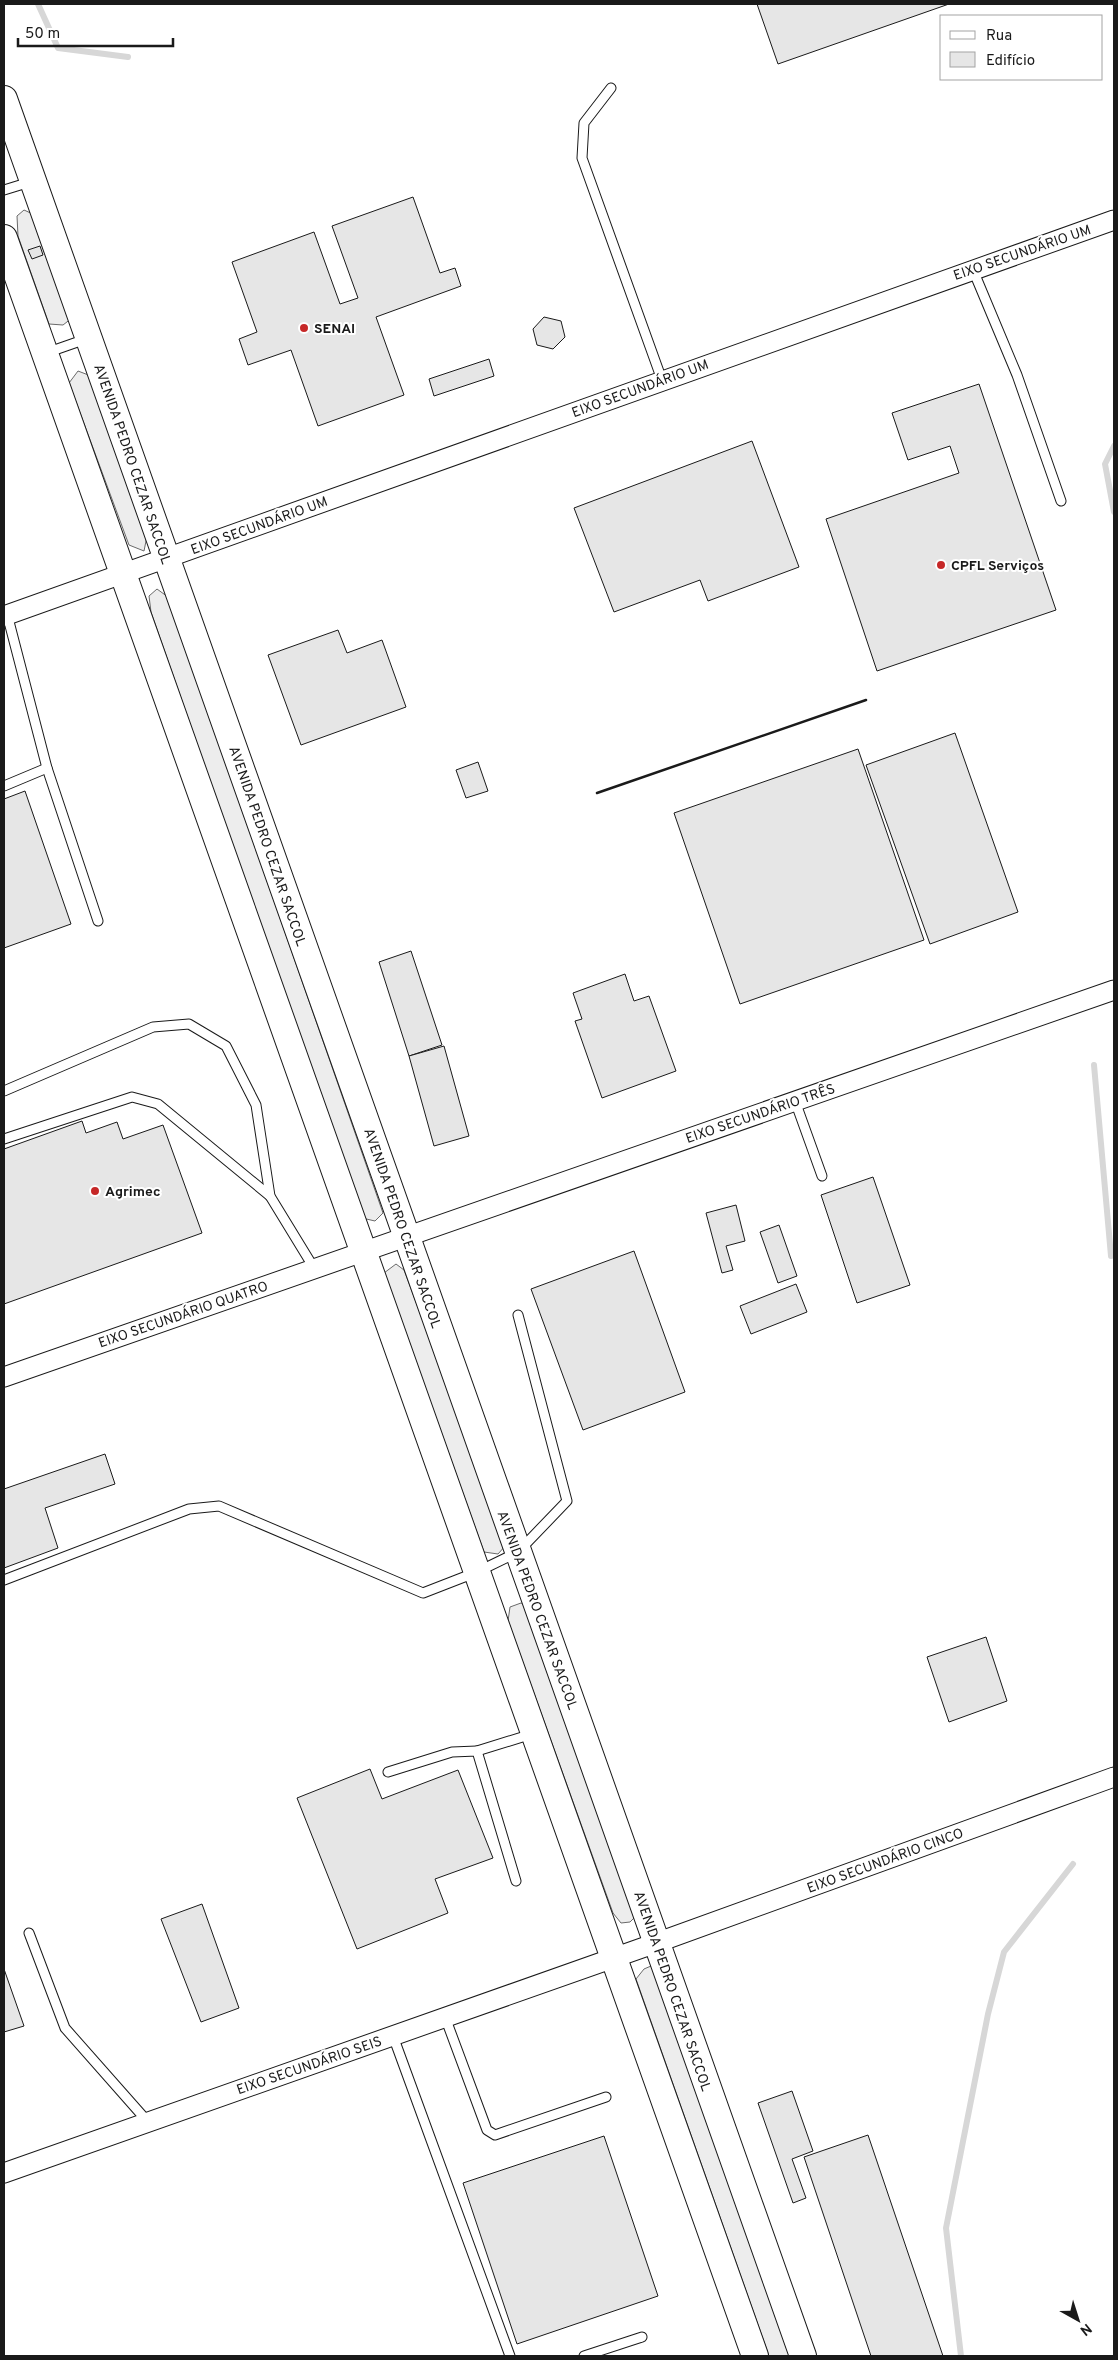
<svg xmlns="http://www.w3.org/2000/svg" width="1118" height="2360" font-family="Overpass,sans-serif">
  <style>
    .built { fill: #ededed; stroke: #6a6a6a }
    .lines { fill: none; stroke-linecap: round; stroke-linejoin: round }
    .stream { stroke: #d7d7d7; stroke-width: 6 }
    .building { fill: #e6e6e6; stroke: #1a1a1a }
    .lane-casing { stroke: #1a1a1a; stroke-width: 11 }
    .street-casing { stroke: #1a1a1a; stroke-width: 21 }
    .secondary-casing { stroke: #1a1a1a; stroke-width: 28 }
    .lane { stroke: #fff; stroke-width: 9 }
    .street { stroke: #fff; stroke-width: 19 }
    .secondary { stroke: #fff; stroke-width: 26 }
    .wall { stroke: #1a1a1a; stroke-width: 2.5 }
    .poi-dot { fill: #c62828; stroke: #fff; stroke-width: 2 }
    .labels { text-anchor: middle; stroke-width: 4; stroke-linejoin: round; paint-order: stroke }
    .street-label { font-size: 14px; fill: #1a1a1a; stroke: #fff }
    .poi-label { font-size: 14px; font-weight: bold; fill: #1a1a1a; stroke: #fff; text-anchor: start }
  </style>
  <rect width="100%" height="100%" fill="#fff"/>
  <g class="built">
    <polygon points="24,210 35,215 72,318 63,325 49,324 18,236 17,216"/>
    <polygon points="78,371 91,376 147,536 144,551 129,545 69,383"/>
    <polygon points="157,589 168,597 383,1213 375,1221 362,1218 151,612 149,596"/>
    <polygon points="396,1264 404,1270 503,1535 506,1545 498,1554 484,1552 384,1273"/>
    <polygon points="521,1603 531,1607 640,1912 630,1922 621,1923 613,1913 508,1621 510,1607"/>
    <polygon points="651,1966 659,1973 797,2356 769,2356 636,1979 644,1969"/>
  </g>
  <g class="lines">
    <g class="stream">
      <polyline points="38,4 58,48 128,57"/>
      <polyline points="1114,446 1105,464 1114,512"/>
      <polyline points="1094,1065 1111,1256"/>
      <polyline points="961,2356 946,2228 988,2014 1004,1952 1073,1864"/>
    </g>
  </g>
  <g class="building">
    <polygon points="757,4 949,4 778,64"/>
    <polygon points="413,197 440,273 455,268 461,286 376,317 404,395 318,426 291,350 248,365 239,339 257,332 232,262 314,232 340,304 358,298 332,226"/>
    <polygon points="40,246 43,255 32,259 28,250"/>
    <polygon points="544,317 561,321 565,337 553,349 537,345 533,329"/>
    <polygon points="489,359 494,376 434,396 429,379"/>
    <polygon points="979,384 1056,610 877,671 826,519 959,473 950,446 908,460 892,413"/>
    <polygon points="752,441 799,567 708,601 700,580 614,612 574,508"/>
    <polygon points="338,630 347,653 382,640 406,707 301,745 268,655"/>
    <polygon points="955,733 1018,912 930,944 866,765"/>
    <polygon points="858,749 924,940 740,1004 674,813"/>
    <polygon points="478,762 488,791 466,798 456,770"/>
    <polygon points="25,791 71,924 4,948 4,799"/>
    <polygon points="411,951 442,1045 409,1056 379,962"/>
    <polygon points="625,974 634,1001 649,996 676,1071 602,1098 575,1021 582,1019 573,993"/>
    <polygon points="444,1046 469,1136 434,1146 409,1056"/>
    <polygon points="82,1121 86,1133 117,1122 123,1139 163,1125 202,1233 4,1304 4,1149"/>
    <polygon points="873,1177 910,1285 857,1303 821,1195"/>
    <polygon points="736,1205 745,1241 726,1246 733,1270 722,1273 706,1213"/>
    <polygon points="779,1225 797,1276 778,1283 760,1232"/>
    <polygon points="634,1251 685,1392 583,1430 531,1289"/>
    <polygon points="796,1284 807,1312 751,1334 740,1306"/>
    <polygon points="105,1454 115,1484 45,1508 58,1548 4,1568 4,1489"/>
    <polygon points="986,1637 1007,1701 949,1722 927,1657"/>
    <polygon points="370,1769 382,1799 458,1770 493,1858 435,1879 448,1913 357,1949 297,1798"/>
    <polygon points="202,1904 239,2008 201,2022 161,1919"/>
    <polygon points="4,1969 24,2026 4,2032"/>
    <polygon points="792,2091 813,2151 792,2159 806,2198 793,2203 758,2103"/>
    <polygon points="868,2135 943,2356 871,2356 804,2157"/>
    <polygon points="604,2136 658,2296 517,2344 463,2183"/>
  </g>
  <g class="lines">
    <g class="lane-casing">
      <g id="lane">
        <polyline points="611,88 584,123 582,158 662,380"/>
        <polyline points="4,190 30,182"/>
        <polyline points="973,270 1017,375 1061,501"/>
        <polyline points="46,353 86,339"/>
        <polyline points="7,614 47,768 98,921"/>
        <polyline points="4,786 47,768"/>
        <polyline points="4,1091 153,1027 189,1024 226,1046 256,1105 270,1196 314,1268"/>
        <polyline points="795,1101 822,1176"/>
        <polyline points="4,1139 132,1097 158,1104 270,1196"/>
        <polyline points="4,1580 189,1509 219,1506 423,1593 477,1572 518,1552 567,1501 518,1315"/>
        <polyline points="477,1751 532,1734"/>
        <polyline points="388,1772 452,1752 477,1751 516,1881"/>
        <polyline points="29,1933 65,2028 148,2122"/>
        <polyline points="445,2017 487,2130 495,2135 606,2097"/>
        <polyline points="393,2036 510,2356"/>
        <polyline points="584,2356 642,2337"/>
      </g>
    </g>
    <g class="street-casing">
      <g id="street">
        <polyline points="4,616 1114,220"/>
        <polyline points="4,1377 1114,990"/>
        <polyline points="4,2173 656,1943 1114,1777"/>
      </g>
    </g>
    <g class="secondary-casing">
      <g id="secondary">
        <polyline points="4,99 803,2356"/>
        <polyline points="4,238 755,2356"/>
      </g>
    </g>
    <use href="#lane" class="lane"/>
    <use href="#street" class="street"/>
    <use href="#secondary" class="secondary"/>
    <polyline class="wall" points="597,793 866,700"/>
  </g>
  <g class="poi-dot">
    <circle cx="304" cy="328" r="5"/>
    <circle cx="941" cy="565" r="5"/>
    <circle cx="95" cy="1191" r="5"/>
  </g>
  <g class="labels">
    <g class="street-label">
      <text transform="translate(1022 252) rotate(-19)" y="5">EIXO SECUNDÁRIO UM</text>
      <text transform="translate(640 388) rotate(-20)" y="5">EIXO SECUNDÁRIO UM</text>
      <text transform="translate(133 464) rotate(71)" y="5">AVENIDA PEDRO CEZAR SACCOL</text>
      <text transform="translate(259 525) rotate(-20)" y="5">EIXO SECUNDÁRIO UM</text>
      <text transform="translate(268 846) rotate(71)" y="5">AVENIDA PEDRO CEZAR SACCOL</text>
      <text transform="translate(760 1113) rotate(-19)" y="5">EIXO SECUNDÁRIO TRÊS</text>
      <text transform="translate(403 1228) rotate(71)" y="5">AVENIDA PEDRO CEZAR SACCOL</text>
      <text transform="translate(183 1314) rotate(-19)" y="5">EIXO SECUNDÁRIO QUATRO</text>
      <text transform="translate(538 1610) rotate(70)" y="5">AVENIDA PEDRO CEZAR SACCOL</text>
      <text transform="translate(885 1860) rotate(-20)" y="5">EIXO SECUNDÁRIO CINCO</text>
      <text transform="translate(673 1991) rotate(71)" y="5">AVENIDA PEDRO CEZAR SACCOL</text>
      <text transform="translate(309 2065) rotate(-19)" y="5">EIXO SECUNDÁRIO SEIS</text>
    </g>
    <g class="poi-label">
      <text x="314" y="333">SENAI</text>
      <text x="951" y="570">CPFL Serviços</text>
      <text x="105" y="1196">Agrimec</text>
    </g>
  </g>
  <rect width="1118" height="2360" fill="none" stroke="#1a1a1a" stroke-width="10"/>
  <rect x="940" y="15" width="162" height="65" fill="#ffffff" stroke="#a3a3a3"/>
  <rect x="950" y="31" width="25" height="8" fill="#ffffff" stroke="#a3a3a3"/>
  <text x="986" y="40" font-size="15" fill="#1a1a1a">Rua</text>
  <rect x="950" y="52" width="25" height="15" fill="#e6e6e6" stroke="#a3a3a3"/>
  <text x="986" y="65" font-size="15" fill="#1a1a1a">Edifício</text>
  <g transform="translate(1078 2320) rotate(141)" stroke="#ffffff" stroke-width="4" paint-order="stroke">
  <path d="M0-4L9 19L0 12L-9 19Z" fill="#1a1a1a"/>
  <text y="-8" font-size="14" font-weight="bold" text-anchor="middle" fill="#1a1a1a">N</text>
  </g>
  <path d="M18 38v8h155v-8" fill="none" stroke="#1a1a1a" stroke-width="2.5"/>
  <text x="25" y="38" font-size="15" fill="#1a1a1a" stroke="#ffffff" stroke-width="4" paint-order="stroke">50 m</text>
</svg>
